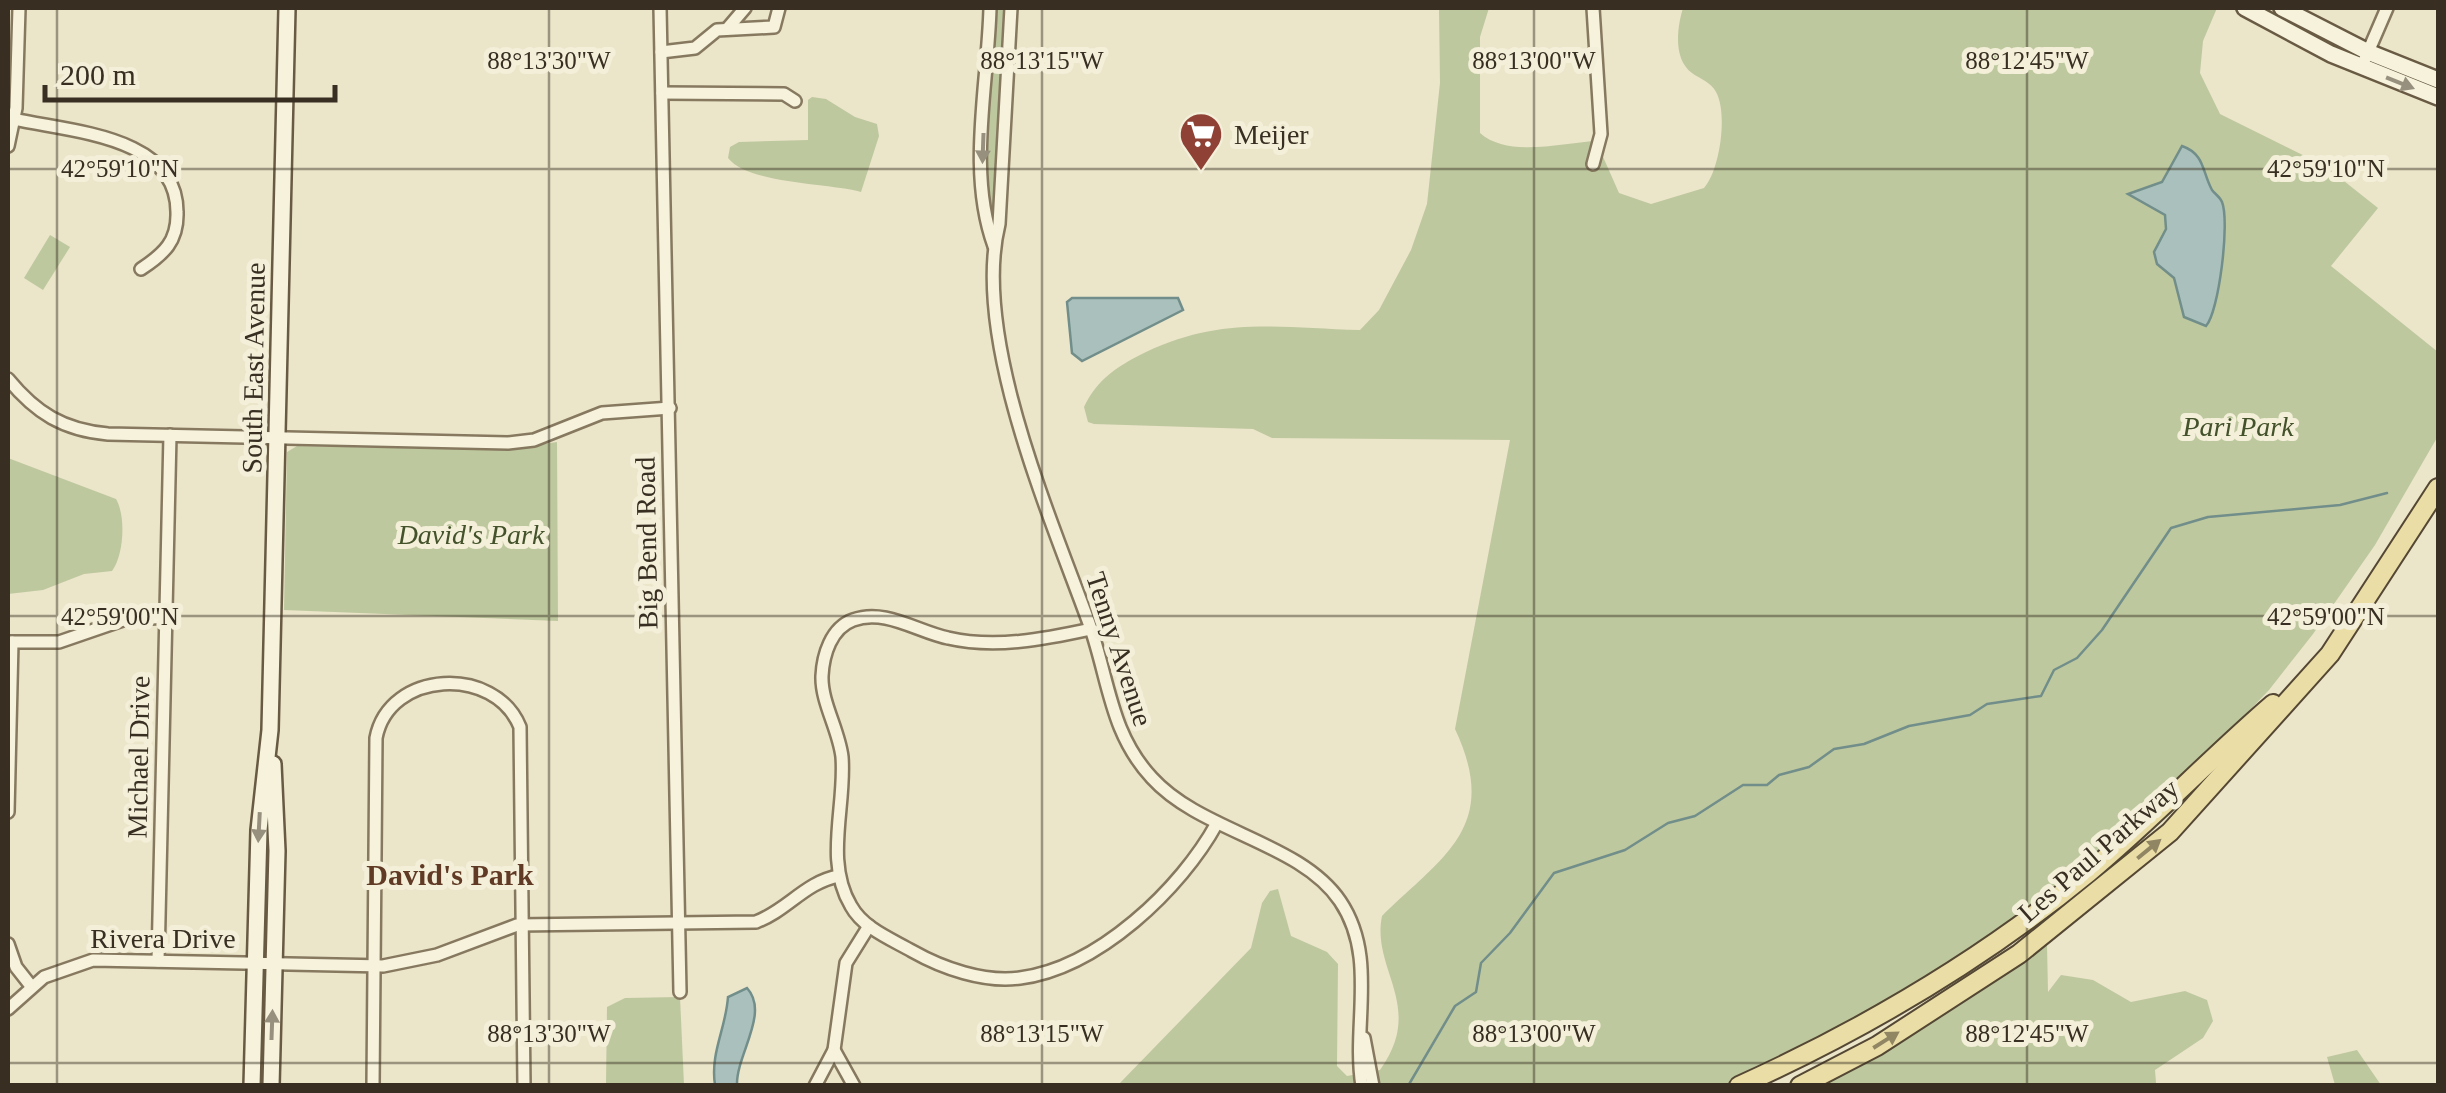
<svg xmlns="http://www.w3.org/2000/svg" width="2446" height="1093" font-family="Georgia,serif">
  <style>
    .green { fill: #bec89e }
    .water { fill: #aac0bc; stroke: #718e8a; stroke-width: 2.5 }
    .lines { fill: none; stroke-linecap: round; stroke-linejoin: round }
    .stream { stroke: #718e8a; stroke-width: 2.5 }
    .street-casing { stroke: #867960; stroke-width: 16 }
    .secondary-casing { stroke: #685a43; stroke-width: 20 }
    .primary-casing { stroke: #544733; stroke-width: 22 }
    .street { stroke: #f6f2dc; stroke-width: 11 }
    .secondary { stroke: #f6f2dc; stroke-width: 15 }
    .primary { stroke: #eadea6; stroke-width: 18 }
    .oneway { fill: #97907f }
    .oneway2 { fill: #918664 }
    .ticks { fill: none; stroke: #382f22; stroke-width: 2.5; stroke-opacity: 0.45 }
    .labels { text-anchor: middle; stroke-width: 10; stroke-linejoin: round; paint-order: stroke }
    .poi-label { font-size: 28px; fill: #382f22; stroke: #f3efd9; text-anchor: start }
    .street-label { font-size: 28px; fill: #382f22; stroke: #f3efd9 }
    .park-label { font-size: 28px; font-style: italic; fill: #43522a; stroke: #f3efd9 }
    .neighbourhood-label { font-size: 30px; font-weight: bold; fill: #603a25; stroke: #f3efd9 }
    .ticks-label { font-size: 25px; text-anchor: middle; fill: #382f22; stroke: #f3efd9; stroke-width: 10; stroke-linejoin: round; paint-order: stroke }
  </style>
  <rect width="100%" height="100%" fill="#ebe5ca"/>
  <g class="green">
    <polygon points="990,8 1011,8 1003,226 985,222"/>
    <path d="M 1439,8 L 1489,8 L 1480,37 L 1480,133 C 1508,158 1561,143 1596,141 L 1619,193 L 1651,204 L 1704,188 C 1720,170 1728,113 1716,92 C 1711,82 1700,79 1692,73 C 1673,59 1677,28 1683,8 L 2217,8 L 2203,41 L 2200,73 L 2220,114 L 2325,166 L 2378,208 L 2331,266 L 2438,352 L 2438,436 L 2375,545 L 2313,634 L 2269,690 L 2152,812 L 1972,956 L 1732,1086 L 1118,1085 L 1251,948 L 1262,903 L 1270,891 L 1278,889 L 1291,936 L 1327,952 L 1338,964 L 1337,1066 L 1347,1076 L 1380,1070 C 1426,1006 1371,970 1382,916 C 1443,856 1501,827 1455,729 L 1510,440 L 1272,438 L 1253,429 L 1094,424 L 1088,422 L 1084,407 C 1097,379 1119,365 1146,352 C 1222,316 1279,328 1360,330 L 1379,310 L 1411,250 L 1427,204 L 1440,83 Z"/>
    <path d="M 812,97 L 826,99 L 855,117 L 877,124 L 879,136 L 861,192 C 828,183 748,184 728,158 L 730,147 L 739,142 L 808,140 L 808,100 Z"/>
    <polygon points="50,235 70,247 43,290 24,278"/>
    <polygon points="557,442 558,621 284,610 287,452 297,446 503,450"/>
    <path d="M 8,458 L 116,499 C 126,516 124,555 112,571 L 84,574 L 43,590 L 8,594 Z"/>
    <polygon points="2047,945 2048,992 2061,975 2093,980 2131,1002 2185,991 2207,1000 2213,1021 2203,1038 2155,1070 2156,1083 2161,1085 1815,1086 1907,1035"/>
    <polygon points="680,997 684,1085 606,1085 607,1007 625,998"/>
    <polygon points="2357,1050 2381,1085 2335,1085 2327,1057"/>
  </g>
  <g class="water">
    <path d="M 2182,146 C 2205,154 2202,172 2212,190 C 2215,194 2220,197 2222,202 C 2230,221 2219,312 2206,326 L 2184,317 L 2174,278 L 2157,264 L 2154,252 L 2166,229 L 2165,215 L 2128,194 L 2162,182 Z"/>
    <polygon points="1072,298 1178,298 1183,310 1082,361 1072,353 1067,302"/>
    <path d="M 747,988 C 770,1013 736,1055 737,1085 L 715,1085 C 710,1053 726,1028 728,997 Z"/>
  </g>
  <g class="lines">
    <polyline class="stream" points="1408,1086 1455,1006 1476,992 1481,963 1510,933 1554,873 1625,850 1668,823 1695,816 1743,785 1767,785 1779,775 1809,767 1834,749 1864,744 1909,726 1970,715 1987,704 2041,696 2054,670 2077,658 2102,630 2171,528 2208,517 2340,505 2387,493"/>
    <g class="street-casing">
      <g id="street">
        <polyline points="660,8 680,992"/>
        <path d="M 990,8 C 988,85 967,172 994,246"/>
        <path d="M 1011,8 L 999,224 C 971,337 1051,518 1090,626 C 1109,680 1110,733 1152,778 C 1201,832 1300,842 1340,901 C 1378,957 1352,1024 1362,1086"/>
        <polyline points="727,29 745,8"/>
        <polyline points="661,52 695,48 717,30 774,27 779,8"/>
        <polyline points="2365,59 2387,8"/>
        <polyline points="662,93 784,94 795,101"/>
        <path d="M 14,119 C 70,132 177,135 177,212 C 178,241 164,254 141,269"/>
        <polyline points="8,146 16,108 19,8"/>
        <polyline points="1593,164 1601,134 1593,8"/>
        <path d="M 8,379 C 36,413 63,430 108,434 L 508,443 L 534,440 L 602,413 L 670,408"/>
        <path d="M 1091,629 C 1045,639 995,649 948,638 C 918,632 885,608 853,620 C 831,628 823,655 822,676 C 821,702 839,730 842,757 C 846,806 824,861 851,906 C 863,928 891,939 912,951 C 942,968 984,983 1020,978 C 1098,968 1181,889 1217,823"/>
        <polyline points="8,642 59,642 123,620 166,617"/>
        <polyline points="8,812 12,642"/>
        <polyline points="8,944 16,967 31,986"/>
        <polyline points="158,961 170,435"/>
        <path d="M 8,1009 L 44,977 L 93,960 L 383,966 L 437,955 L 517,925 L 756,922 C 788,910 805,882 839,876"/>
        <polyline points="1364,1038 1373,1086"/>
        <polyline points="834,1050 854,1086"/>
        <path d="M 373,1086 L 376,738 C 389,670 495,665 520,727 L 524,1086"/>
        <polyline points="815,1086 834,1050 846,963 869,926"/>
      </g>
    </g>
    <g class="secondary-casing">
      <g id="secondary">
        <polyline points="2245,8 2331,54 2438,97"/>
        <polyline points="2282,8 2368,52 2438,80"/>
        <polyline points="252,1086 259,830 270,730 287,8"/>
        <polyline points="271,1086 277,851 273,764"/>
      </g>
    </g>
    <g class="primary-casing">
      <g id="primary">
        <path d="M 1739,1086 C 1865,1029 1982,960 2088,873 C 2153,819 2210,758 2273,704"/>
        <polyline points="1800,1086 1877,1046 2019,954 2170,832 2330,654 2438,488"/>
      </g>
    </g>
    <use href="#street" class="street"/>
    <use href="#secondary" class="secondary"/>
    <use href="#primary" class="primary"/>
  </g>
  <defs><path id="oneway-solid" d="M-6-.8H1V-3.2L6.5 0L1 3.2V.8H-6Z" transform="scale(2.5)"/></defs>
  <g class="oneway">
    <use href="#oneway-solid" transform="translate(2400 83) rotate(22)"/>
    <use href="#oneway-solid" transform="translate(983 148) rotate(92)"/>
    <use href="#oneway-solid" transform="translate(259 827) rotate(93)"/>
    <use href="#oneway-solid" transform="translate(272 1025) rotate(-88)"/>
  </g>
  <g class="oneway2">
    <use href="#oneway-solid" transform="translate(2149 849) rotate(-39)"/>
    <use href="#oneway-solid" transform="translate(1886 1040) rotate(-32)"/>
  </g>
  <path class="ticks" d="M 57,8 L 57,1086M 549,8 L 549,1086M 1042,8 L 1042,1086M 1534,8 L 1534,1086M 2027,8 L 2027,1086M 8,169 L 2438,169M 8,616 L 2438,616M 8,1063 L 2438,1063"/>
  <defs>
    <g id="supermarket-pin" transform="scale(2.25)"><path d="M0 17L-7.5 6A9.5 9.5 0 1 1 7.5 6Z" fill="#8f4135" stroke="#f3efd9"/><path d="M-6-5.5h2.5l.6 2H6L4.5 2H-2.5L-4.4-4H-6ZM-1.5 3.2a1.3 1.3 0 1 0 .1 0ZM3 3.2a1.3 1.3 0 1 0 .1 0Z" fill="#fff"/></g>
  </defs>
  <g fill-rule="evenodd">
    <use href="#supermarket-pin" x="1201" y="134"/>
  </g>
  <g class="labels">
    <g class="poi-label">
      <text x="1234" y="144">Meijer</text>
    </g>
    <g class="street-label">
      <text transform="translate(253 368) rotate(-89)" y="10">South East Avenue</text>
      <text transform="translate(646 543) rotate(-91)" y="10">Big Bend Road</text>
      <text transform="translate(1120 649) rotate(72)" y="10">Tenny Avenue</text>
      <text transform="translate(138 757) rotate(-89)" y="10">Michael Drive</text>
      <text transform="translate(2098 850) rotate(-41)" y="10">Les Paul Parkway</text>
      <text x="163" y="948">Rivera Drive</text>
    </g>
    <g class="park-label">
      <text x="2238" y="436">Pari Park</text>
      <text x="471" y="544">David's Park</text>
    </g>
    <g class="neighbourhood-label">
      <text x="450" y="885">David's Park</text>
    </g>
  </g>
  <g class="ticks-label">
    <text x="549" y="69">88°13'30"W</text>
    <text x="1042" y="69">88°13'15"W</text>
    <text x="1534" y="69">88°13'00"W</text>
    <text x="2027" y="69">88°12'45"W</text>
    <text x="120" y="177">42°59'10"N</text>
    <text x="2326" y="177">42°59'10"N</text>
    <text x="120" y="625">42°59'00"N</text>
    <text x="2326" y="625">42°59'00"N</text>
    <text x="549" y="1042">88°13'30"W</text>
    <text x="1042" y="1042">88°13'15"W</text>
    <text x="1534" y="1042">88°13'00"W</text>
    <text x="2027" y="1042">88°12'45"W</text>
  </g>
  <rect width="2446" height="1093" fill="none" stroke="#382f22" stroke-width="20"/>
  <path d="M45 85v15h290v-15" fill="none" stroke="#382f22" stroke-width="5"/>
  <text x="60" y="85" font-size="30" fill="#382f22" stroke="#f3efd9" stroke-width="8" paint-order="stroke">200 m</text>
</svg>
